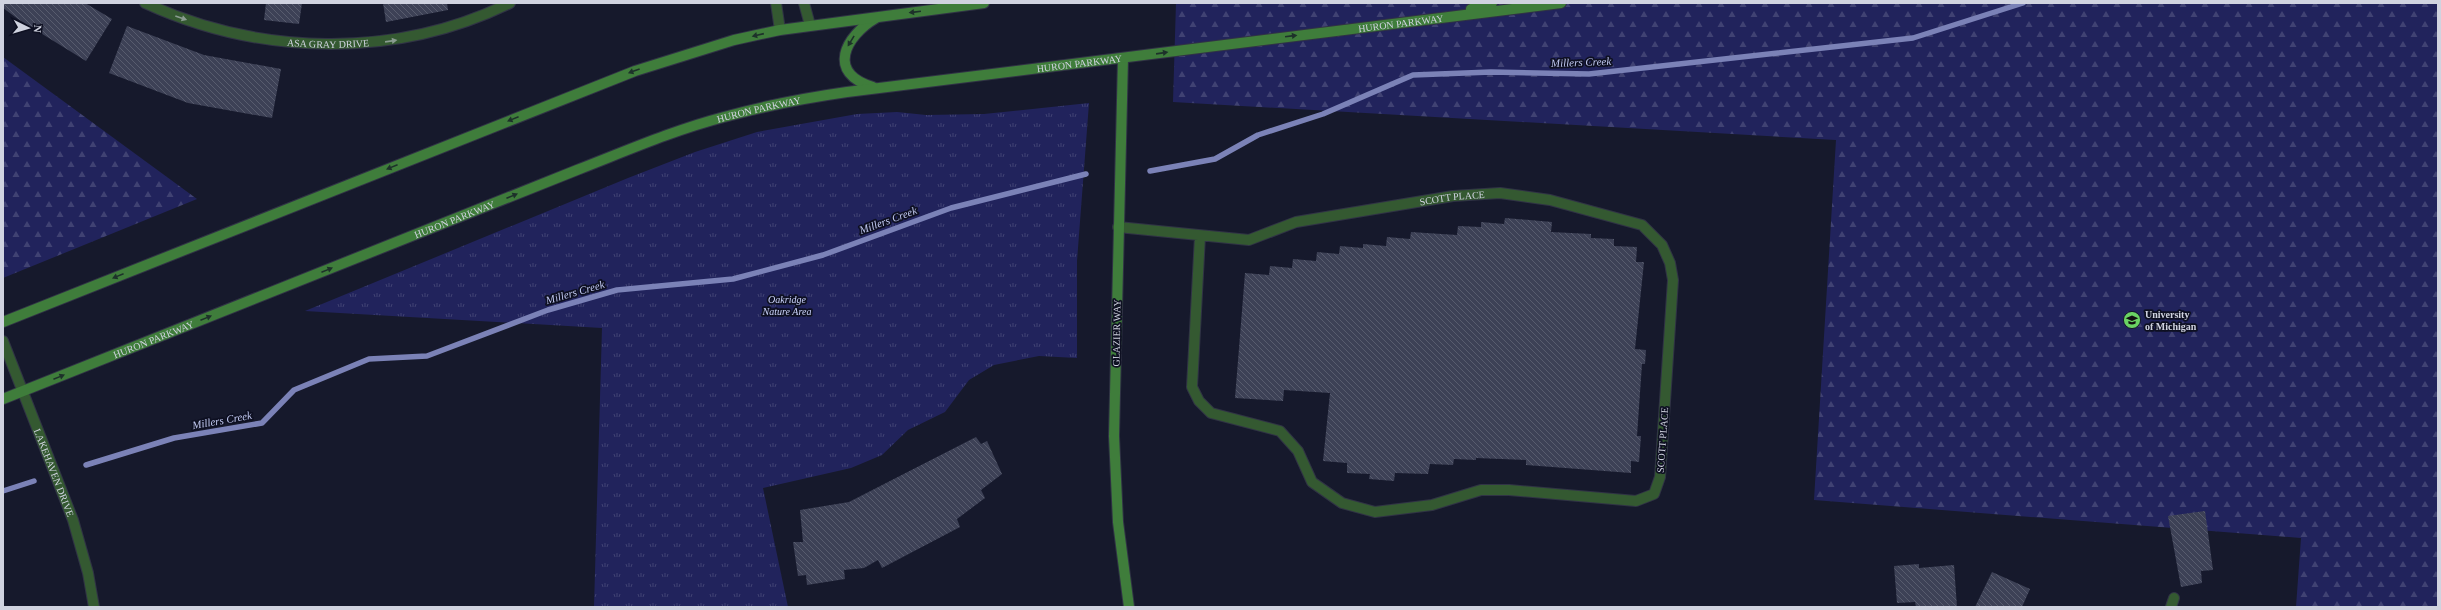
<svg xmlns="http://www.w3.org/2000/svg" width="2441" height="610" font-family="'Times New Roman',serif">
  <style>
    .forest { fill: url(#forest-firs) }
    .park { fill: url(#park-tufts) }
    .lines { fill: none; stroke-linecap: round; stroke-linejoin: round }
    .stream { stroke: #7b82b7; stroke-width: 5.5 }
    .building { fill: url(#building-back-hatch) }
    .lane-casing { stroke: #303345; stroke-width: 12 }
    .street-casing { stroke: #303345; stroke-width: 12 }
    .secondary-casing { stroke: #303345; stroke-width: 12 }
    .lane { stroke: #345931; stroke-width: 10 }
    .street { stroke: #345931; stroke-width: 10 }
    .secondary { stroke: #3f7d3b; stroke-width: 10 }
    .oneway { fill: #1d312a }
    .oneway2 { fill: #8a9c91 }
    .labels { text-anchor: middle; stroke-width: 3.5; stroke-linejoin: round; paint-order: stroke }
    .street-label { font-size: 10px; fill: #d0d3e0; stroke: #0e1022 }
    .park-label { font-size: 10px; font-style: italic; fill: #ccd4fc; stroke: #0e1022 }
    .poi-label { font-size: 10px; font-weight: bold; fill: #d0d3e0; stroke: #0e1022; text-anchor: start }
    .water-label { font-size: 11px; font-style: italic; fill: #c2caf2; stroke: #0e1022 }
  </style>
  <defs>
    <pattern id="forest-firs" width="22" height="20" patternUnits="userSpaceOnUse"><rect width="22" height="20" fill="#21235c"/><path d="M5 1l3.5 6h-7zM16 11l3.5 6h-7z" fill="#404273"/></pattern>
    <pattern id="park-tufts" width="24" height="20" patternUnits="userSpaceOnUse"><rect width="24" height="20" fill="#21235c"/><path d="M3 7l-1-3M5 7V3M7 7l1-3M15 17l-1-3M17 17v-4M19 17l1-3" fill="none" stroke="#404273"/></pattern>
    <pattern id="building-back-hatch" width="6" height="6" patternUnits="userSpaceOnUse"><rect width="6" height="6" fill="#3d4156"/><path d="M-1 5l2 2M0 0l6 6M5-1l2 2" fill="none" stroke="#585c6e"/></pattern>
  </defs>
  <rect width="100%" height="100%" fill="#16192c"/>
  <g class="forest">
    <polygon points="1176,3 2438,3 2438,607 2296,607 2301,538 1814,500 1836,140 1173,102"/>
    <polygon points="3,57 197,199 3,278"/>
  </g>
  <polygon class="park" points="1089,103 1077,261 1077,358 1039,356 994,365 969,380 945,412 908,430 882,455 851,468 763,488 788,607 594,607 602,328 305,311 628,178 695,152 757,132 857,114 897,112 926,115 984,114"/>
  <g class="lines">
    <g class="stream">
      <polyline points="1150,171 1215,159 1258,135 1323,114 1413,75 1491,72 1589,74 1913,38 2023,3"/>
      <polyline points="86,465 174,438 262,423 294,390 369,359 427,356 548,310 617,290 733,279 823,255 951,208 1086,174"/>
      <polyline points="3,491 34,481"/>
    </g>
  </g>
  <g class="building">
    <polygon points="3,3 85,3 112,19 86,61 18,19 3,8"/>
    <polygon points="266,3 302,3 299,24 264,20"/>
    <polygon points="383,3 447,3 448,10 386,22"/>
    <polygon points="127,26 204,55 281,69 272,118 188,103 109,73"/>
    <polygon points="1505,218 1552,222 1551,232 1591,234 1591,238 1614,239 1614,246 1637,247 1636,262 1644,262 1635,349 1646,350 1645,364 1642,364 1637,436 1641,436 1639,462 1631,461 1631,473 1526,465 1526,460 1476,458 1476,460 1454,459 1453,465 1430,464 1428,474 1395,473 1394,481 1369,479 1370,474 1347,473 1347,463 1323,461 1330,393 1284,390 1283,401 1235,398 1245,273 1269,275 1270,266 1292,268 1293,259 1316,261 1317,252 1339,254 1340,246 1363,248 1363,244 1386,246 1387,237 1410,239 1411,232 1457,235 1458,226 1481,227 1481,222 1504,224"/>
    <polygon points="976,437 981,444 987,441 1002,474 981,490 985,498 957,519 960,527 882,568 878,560 864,568 844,570 845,579 807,585 806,575 798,576 793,542 803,542 800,510 849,502"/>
    <polygon points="2205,511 2213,570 2201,571 2202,583 2181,587 2168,516"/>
    <polygon points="1919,564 1919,568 1954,565 1957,607 1916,607 1915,602 1897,603 1894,566"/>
    <polygon points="1992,572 2030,589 2022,607 1975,607"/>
  </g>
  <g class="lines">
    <g class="lane-casing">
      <polyline id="lane" points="2171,607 2174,598"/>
    </g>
    <g class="street-casing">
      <g id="street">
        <path id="s1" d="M 145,3 C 260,56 396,59 510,3"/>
        <polyline points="776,3 780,30"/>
        <polyline points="804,3 810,25"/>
        <path id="s2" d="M 1118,227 L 1249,240 L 1296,222 L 1453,196 L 1500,193 L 1550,200 L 1642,225 L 1662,245 L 1670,263 L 1673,280 L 1660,477 L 1654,494 L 1636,501 L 1509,490 L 1481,490 L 1432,505 L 1375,512 L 1342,503 L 1312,482 L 1298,451 L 1280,431 L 1211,413 L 1199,401 L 1192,387 L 1200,236"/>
        <path id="s3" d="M 3,341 L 73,520 L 88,573 L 94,607"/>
      </g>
    </g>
    <g class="secondary-casing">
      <g id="secondary">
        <polyline points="1471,9 1492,3"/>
        <polyline points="1123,58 1114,436 1118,522 1129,607"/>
        <path d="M 873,87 C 826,73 845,36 876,18"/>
        <polyline points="3,322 635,71 734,40 780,30 984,3"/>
        <path id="s4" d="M 3,399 L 577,170 C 626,151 674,130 724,117 C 764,106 805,98 847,92 L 1561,3"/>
      </g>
    </g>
    <use href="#lane" class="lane"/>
    <use href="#street" class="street"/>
    <use href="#secondary" class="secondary"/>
  </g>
  <defs><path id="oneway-solid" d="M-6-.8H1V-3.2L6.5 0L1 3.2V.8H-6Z"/></defs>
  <g class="oneway">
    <use href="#oneway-solid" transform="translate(915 12) rotate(173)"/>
    <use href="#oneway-solid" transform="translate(758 35) rotate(167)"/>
    <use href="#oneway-solid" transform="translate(1291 36) rotate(-7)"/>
    <use href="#oneway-solid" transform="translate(851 41) rotate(121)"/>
    <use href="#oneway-solid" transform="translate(1162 53) rotate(-8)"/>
    <use href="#oneway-solid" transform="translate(634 71) rotate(160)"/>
    <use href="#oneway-solid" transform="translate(513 119) rotate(158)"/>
    <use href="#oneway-solid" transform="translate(392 167) rotate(158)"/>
    <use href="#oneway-solid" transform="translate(512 196) rotate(-22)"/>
    <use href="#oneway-solid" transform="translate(327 270) rotate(-22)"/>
    <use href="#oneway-solid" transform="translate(118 276) rotate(158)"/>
    <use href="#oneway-solid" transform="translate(206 318) rotate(-22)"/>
    <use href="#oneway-solid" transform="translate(59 377) rotate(-22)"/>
  </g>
  <g class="oneway2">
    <use href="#oneway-solid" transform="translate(181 18) rotate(19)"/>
    <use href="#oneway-solid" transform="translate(391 41) rotate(-8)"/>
  </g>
  <defs>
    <g id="university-disc" transform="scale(0.9)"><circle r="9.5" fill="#6ad364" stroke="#0e1022"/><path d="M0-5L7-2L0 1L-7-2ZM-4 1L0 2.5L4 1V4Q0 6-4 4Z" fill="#111"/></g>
  </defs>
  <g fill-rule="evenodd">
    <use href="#university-disc" x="2132" y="320"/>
  </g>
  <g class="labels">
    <g class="street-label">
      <text dy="4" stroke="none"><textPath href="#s4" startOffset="1458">HURON PARKWAY</textPath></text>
      <text dy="4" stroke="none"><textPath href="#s1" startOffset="189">ASA GRAY DRIVE</textPath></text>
      <text dy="4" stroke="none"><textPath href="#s4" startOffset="1134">HURON PARKWAY</textPath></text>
      <text dy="4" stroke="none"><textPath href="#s4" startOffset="810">HURON PARKWAY</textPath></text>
      <text dy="4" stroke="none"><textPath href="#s2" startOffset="340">SCOTT PLACE</textPath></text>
      <text dy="4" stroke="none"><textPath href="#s4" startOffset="486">HURON PARKWAY</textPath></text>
      <text transform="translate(1116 333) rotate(-89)" y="4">GLAZIER WAY</text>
      <text dy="4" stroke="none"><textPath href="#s4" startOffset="162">HURON PARKWAY</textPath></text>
      <text transform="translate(1662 440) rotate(-86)" y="4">SCOTT PLACE</text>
      <text dy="4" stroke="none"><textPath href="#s3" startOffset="141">LAKEHAVEN DRIVE</textPath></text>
    </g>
    <g class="park-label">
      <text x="787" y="303">Oakridge<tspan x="787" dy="12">Nature Area</tspan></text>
    </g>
    <g class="poi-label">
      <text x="2145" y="318">University<tspan x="2145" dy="12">of Michigan</tspan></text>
    </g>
    <g class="water-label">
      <text transform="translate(1581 62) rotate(-2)" y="4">Millers Creek</text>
      <text transform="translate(888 220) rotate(-20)" y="4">Millers Creek</text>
      <text transform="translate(575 292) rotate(-16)" y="4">Millers Creek</text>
      <text transform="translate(222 420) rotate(-10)" y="4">Millers Creek</text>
    </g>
  </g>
  <rect width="2441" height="610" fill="none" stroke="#d0d3e0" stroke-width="8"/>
  <g transform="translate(28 28) rotate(95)" stroke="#0e1022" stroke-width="3" paint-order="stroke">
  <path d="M0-3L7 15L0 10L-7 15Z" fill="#d0d3e0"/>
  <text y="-6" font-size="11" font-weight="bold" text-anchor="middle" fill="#d0d3e0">N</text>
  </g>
</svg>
